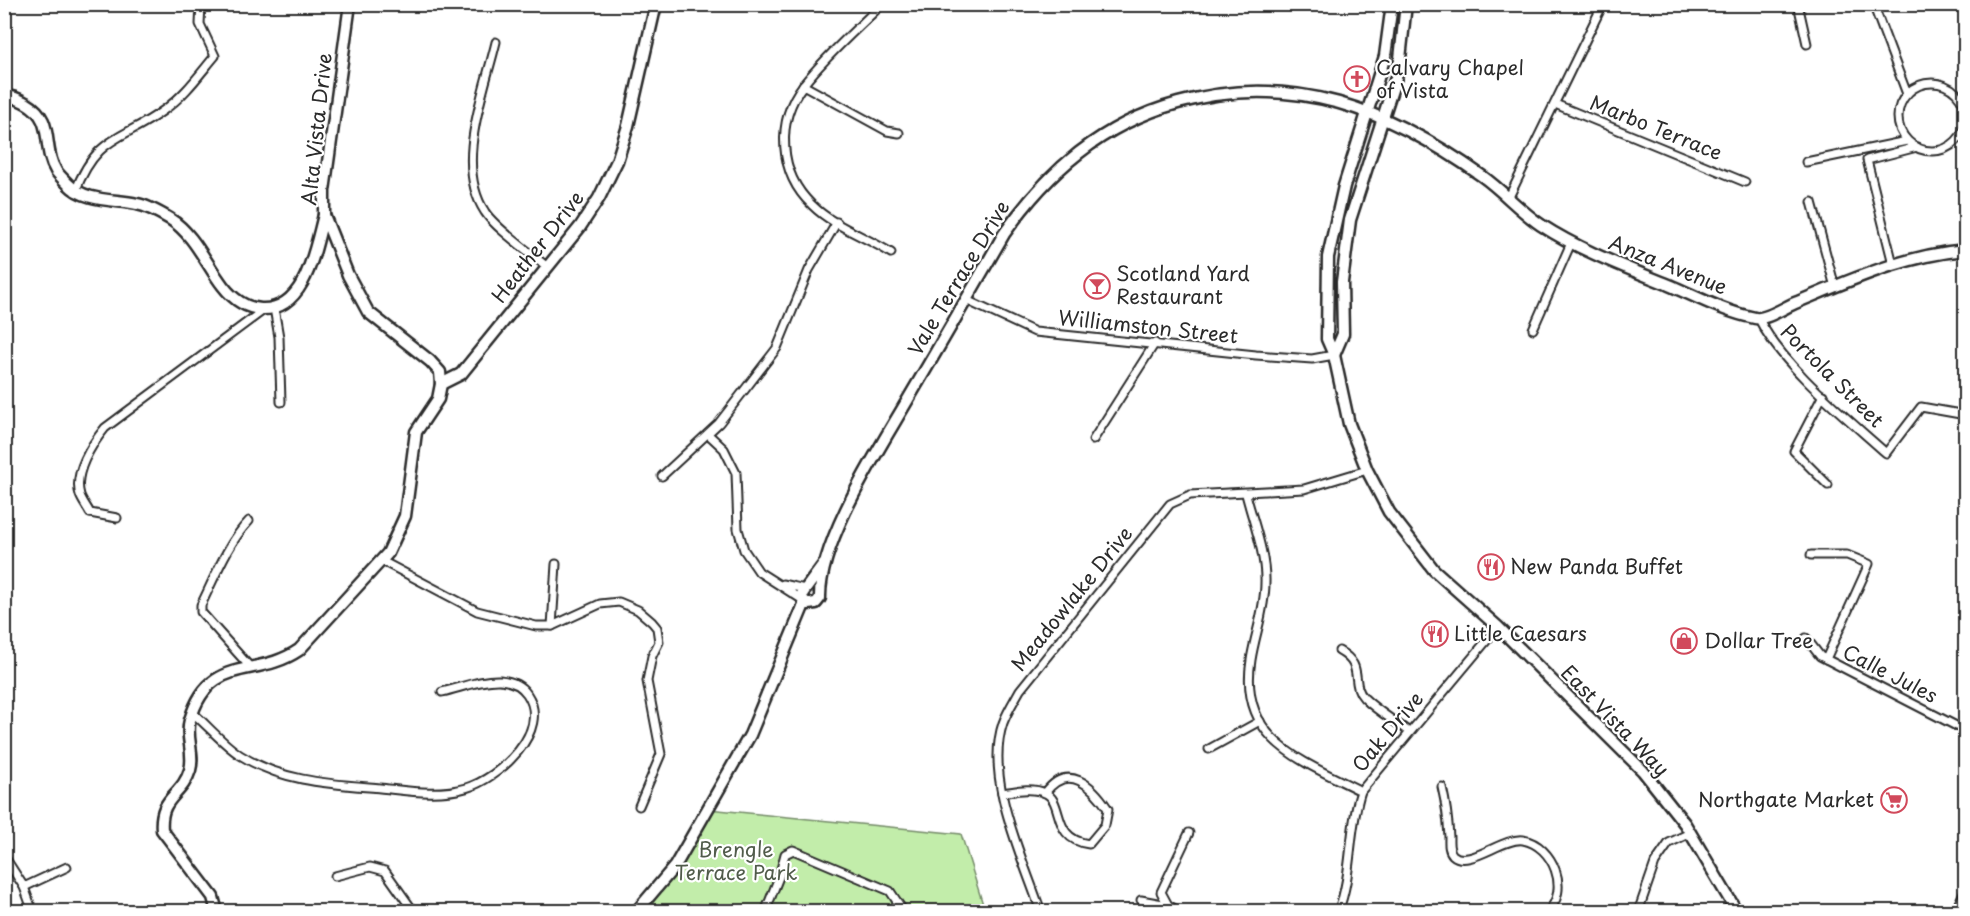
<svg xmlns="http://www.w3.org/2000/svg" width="1970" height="916" font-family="'Playpen Sans',sans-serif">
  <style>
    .green { fill: #c2edaa; stroke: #768c6a; stroke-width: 1.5 }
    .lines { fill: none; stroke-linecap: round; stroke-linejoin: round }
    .street-casing { stroke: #2b2b2b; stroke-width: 11 }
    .secondary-casing { stroke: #2b2b2b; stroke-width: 15 }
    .primary-casing { stroke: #2b2b2b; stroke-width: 15 }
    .street { stroke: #fff; stroke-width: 7 }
    .secondary { stroke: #fff; stroke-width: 10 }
    .primary { stroke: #fff; stroke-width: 10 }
    .labels { text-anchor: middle; stroke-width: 4.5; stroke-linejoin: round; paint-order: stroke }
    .poi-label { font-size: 20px; fill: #2b2b2b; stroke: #fff; text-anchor: start }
    .street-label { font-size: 20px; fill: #2b2b2b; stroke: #fff }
    .park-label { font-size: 20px; fill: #515c4b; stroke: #fff }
  </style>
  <rect width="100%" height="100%" fill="#fff"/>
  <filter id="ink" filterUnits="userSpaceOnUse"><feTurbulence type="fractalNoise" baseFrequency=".0167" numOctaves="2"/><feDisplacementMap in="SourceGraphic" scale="12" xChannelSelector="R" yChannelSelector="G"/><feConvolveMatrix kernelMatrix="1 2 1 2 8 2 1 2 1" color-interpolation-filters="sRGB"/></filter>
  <g filter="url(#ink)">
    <polygon class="green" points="708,809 961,834 985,911 637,912 651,896"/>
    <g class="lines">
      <g class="street-casing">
        <g id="street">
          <path d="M 882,4 C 856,30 827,55 804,84 C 775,121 779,174 812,205 C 833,226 866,237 891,253"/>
          <polyline points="1798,4 1807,44"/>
          <polyline points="1873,4 1907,94"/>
          <path d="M 496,42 C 484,93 454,165 485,212 C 495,228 531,253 547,267"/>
          <circle cx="1932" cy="117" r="34"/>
          <polyline points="803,85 887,131 899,133"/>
          <polyline points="1555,104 1745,182"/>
          <polyline points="1806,162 1907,141"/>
          <path d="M 75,192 C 97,134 122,141 164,110 C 184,96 199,75 215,56 L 200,24 L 201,4"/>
          <polyline points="1509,197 1603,4"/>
          <polyline points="1812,202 1835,287"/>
          <polyline points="1893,264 1867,160 1917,147"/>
          <polyline points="966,300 1035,332 1256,355 1312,359 1334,355"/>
          <polyline points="274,308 279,337 281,402"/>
          <path d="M 1759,319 C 1782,366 1846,417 1886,453 L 1921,407 L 1966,415"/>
          <polyline points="1533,329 1571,243"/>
          <polyline points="1823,395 1794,451 1828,485"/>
          <polyline points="708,434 724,449 736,473 738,529 744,550 759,572 803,600"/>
          <polyline points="1093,440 1155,343"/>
          <polyline points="662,476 719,423 777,348 809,270 837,222"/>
          <path d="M 1246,494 C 1253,522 1266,554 1265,583 C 1265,610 1255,634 1251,660 C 1238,740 1302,761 1361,791"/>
          <path d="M 117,518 L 90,513 C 87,507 82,501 80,495 C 73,473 92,444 105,428 L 265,309"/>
          <path d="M 249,521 C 227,544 215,577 201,605 L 201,612 L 250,667"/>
          <polyline points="1811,555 1847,555 1869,564 1826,659"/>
          <polyline points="382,561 477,611 536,626 552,626 600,604 619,602 638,610 652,622 657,628 659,642 652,656 647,681 661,754 639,806"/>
          <polyline points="783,584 805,589"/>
          <polyline points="552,626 556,564"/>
          <polyline points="1806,638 1820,656 1966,731"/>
          <path d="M 1339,651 C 1366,666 1349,682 1364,698 C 1377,711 1395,721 1409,732"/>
          <path d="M 193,713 C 208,726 223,744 240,755 C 282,782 332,784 380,788 C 409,791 438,796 466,788 C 499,778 552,731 527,694 C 521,685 511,681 500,680 C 482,679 460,688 442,692"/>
          <polyline points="1209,749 1260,721"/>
          <path d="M 1442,787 C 1446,804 1448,819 1449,837 C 1449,843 1448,850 1453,855 C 1468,869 1503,837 1523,840 C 1553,845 1571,891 1547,912"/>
          <path d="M 1002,793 C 1015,791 1032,787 1045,793 C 1065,801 1050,839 1089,844 L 1105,825 L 1108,809 C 1093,786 1068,762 1045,793"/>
          <polyline points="4,856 24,887 33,912"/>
          <polyline points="335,876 370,867 385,871 414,912"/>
          <polyline points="24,887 67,867"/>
          <polyline points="1141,900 1168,905"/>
          <polyline points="765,912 779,877 785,854 793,850 890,891 904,912"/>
          <path d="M 1041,912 C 1023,858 984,779 1003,723 C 1007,712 1014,701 1020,690 L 1170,504 L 1190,495 L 1304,489 L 1367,470"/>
          <polyline points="1180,912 1168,905 1161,892 1189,833"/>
          <path d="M 1338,912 C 1353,873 1348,830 1361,791 L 1498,627"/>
          <polyline points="1638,912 1655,863 1669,843 1690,833"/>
        </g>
      </g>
      <g class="secondary-casing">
        <g id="secondary">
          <path d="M 4,96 C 13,96 18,99 26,103 C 56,120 41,147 56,171 C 59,175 64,180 68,184 C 85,202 114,199 137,204 C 148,206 160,213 170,219 C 194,234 206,264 223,286 C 233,299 245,308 261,309 C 306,311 315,248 324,215"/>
          <polyline points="441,384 461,374 580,227 599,198 617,161 628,126 656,4"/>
          <path d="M 824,564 L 802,594 L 803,600 L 808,604 L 816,603 L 820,598 C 819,540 880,448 910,396 C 942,342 973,288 1004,234 C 1048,171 1102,124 1178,103 C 1292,71 1390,110 1482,176 C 1503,191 1520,211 1541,225 C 1581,251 1625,267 1669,285 C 1697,297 1725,312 1755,318 C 1766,320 1785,307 1795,303 C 1851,280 1905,255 1966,250"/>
          <path d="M 217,912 L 213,897 L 162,830 C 159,796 182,797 190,770 C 195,753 185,737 190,720 C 210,653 255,680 299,650 L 388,553 L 405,516 L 416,432 L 438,399 L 441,384 L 440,372 L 430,361 L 368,312 L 348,275 L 324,215 L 324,191 L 350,4"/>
          <polyline points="636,912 675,866 750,735 805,602"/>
          <polyline points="1957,912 1966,893"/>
        </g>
      </g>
      <g class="primary-casing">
        <g id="primary">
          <polyline points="1392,4 1385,56 1344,186 1328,257 1327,339 1334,355 1349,424 1367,470 1389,512 1434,570 1498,627 1643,771 1685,824 1737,912"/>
          <polyline points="1334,355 1343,334 1342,282 1350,220 1399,68 1406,4"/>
        </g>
      </g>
      <use href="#street" class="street"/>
      <use href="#secondary" class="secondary"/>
      <use href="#primary" class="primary"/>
    </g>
  </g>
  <defs>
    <g id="church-ring" transform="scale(1.35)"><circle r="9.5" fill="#fff" stroke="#d1495b" stroke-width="1.5"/><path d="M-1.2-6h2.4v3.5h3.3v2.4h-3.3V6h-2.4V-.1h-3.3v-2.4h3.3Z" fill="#d1495b"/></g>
    <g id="bar-ring" transform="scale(1.35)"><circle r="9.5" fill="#fff" stroke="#d1495b" stroke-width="1.5"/><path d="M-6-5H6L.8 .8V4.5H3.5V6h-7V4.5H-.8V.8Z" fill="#d1495b"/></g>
    <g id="restaurant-ring" transform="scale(1.35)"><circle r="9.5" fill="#fff" stroke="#d1495b" stroke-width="1.5"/><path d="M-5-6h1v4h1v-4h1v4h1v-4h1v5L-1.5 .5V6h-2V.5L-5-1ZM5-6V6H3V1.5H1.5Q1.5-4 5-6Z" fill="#d1495b"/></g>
    <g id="shop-ring" transform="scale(1.35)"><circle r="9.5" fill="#fff" stroke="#d1495b" stroke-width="1.5"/><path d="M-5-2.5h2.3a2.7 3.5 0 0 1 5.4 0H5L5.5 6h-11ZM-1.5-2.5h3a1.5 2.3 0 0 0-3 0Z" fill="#d1495b"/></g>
    <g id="supermarket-ring" transform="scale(1.35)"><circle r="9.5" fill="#fff" stroke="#d1495b" stroke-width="1.5"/><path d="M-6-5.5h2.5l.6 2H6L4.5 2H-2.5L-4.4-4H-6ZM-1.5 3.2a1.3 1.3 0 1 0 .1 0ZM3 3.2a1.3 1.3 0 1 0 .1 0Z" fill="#d1495b"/></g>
  </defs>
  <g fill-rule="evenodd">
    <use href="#church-ring" x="1357" y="79"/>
    <use href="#bar-ring" x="1097" y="286"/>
    <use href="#restaurant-ring" x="1491" y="567"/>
    <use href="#restaurant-ring" x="1435" y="634"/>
    <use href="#shop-ring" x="1684" y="641"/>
    <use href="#supermarket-ring" x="1894" y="800"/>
  </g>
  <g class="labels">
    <g class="poi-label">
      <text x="1376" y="75">Calvary Chapel<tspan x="1376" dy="23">of Vista</tspan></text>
      <text x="1116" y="281">Scotland Yard<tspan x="1116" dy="23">Restaurant</tspan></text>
      <text x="1510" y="574">New Panda Buffet</text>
      <text x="1454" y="641">Little Caesars</text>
      <text x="1704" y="648">Dollar Tree</text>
      <text x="1874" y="807" text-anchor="end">Northgate Market</text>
    </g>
    <g class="street-label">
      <text transform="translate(1656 128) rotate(22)" y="7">Marbo Terrace</text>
      <text transform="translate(317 129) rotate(-84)" y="7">Alta Vista Drive</text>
      <text transform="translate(538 247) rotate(-52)" y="7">Heather Drive</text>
      <text transform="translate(1668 265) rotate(22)" y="7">Anza Avenue</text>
      <text transform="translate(959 278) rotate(-59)" y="7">Vale Terrace Drive</text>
      <text transform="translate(1148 327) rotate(6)" y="7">Williamston Street</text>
      <text transform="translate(1832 376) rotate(45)" y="7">Portola Street</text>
      <text transform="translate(1072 599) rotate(-51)" y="7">Meadowlake Drive</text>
      <text transform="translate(1890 674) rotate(27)" y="7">Calle Jules</text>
      <text transform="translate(1615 721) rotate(46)" y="7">East Vista Way</text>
      <text transform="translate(1388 732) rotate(-50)" y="7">Oak Drive</text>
    </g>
    <g class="park-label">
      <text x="736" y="857">Brengle<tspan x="736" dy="23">Terrace Park</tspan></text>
    </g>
  </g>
  <rect width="1970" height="916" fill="none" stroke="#fff" stroke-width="24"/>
  <rect x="12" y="12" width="1946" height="892" fill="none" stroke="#2b2b2b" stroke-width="2" filter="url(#ink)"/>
</svg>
